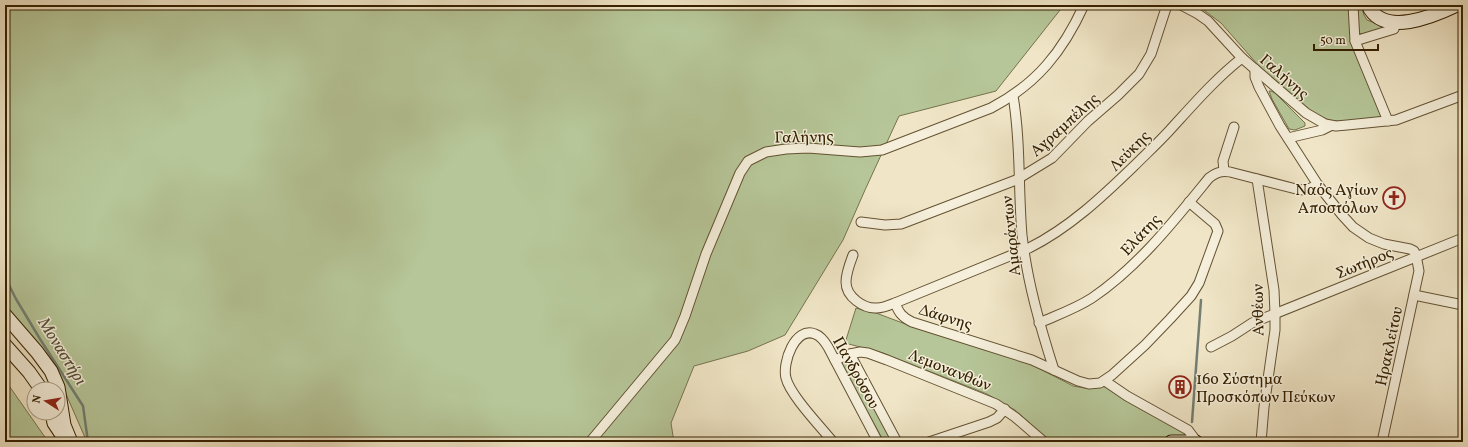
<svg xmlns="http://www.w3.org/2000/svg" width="1468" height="447" font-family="Vollkorn,serif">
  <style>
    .green { fill: #b6c698; stroke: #76734c }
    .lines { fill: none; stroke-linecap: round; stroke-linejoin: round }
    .stream { stroke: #747e73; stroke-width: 2.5 }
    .street-casing { stroke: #645232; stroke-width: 11 }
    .secondary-casing { stroke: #352000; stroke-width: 15 }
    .street { stroke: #f5efdb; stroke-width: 9 }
    .secondary { stroke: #f5efdb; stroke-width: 13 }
    .labels { text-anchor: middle; stroke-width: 3; stroke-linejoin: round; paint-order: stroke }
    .street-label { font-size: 16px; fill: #352000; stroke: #f5efdb }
    .poi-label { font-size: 16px; fill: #352000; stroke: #f5efdb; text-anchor: end }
    .water-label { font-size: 17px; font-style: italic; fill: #544f39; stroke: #f5efdb }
  </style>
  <rect width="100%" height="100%" fill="#f0e6c7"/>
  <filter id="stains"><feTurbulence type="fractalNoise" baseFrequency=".005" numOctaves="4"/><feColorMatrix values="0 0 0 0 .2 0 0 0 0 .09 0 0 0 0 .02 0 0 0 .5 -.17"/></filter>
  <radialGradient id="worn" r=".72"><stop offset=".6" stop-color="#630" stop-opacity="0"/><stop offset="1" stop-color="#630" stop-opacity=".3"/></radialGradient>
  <g class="green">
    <polygon points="5,5 1064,5 996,91 899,116 865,190 843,240 785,335 748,351 694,366 671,423 674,442 87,442 62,385 5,313"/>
    <polygon points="1197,5 1350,5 1351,42 1381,114 1380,117 1345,122 1329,120 1309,111 1258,65 1221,23"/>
    <path d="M 1356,5 L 1361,5 L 1364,15 L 1367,20 L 1385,27 C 1377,30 1365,37 1357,32 Z"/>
    <polygon points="1269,91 1271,91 1275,93 1305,123 1305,126 1295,130 1289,129 1272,99"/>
    <polygon points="856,308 876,313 916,328 1027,362 1073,386 1085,388 1103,386 1186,432 1185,436 1173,436 1154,442 1051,442 1015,410 987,394 883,353 845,343"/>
    <polygon points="849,357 892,442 884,442 840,362"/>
    <polygon points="5,380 47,440 49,442 5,442"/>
  </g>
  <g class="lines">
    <g class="stream">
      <polyline points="5,277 16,299 40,339 83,406 88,442"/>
      <polyline points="1192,422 1201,300"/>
    </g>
    <g class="street-casing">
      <g id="street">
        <polyline points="1181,5 1198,14 1208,21 1242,58 1306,113 1325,124 1336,126 1347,125 1396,120 1463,95"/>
        <polyline points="1353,5 1355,41 1388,121"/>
        <polyline points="1355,41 1394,29 1396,22"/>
        <polyline points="1255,69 1255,77 1259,87 1280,126 1318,185 1342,215 1353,227 1369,238 1384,244 1410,249 1414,251 1416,255 1419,271 1382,442"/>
        <path d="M 1013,96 C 1021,142 1018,188 1022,235 C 1027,281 1040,326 1054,370"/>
        <polyline points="1288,138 1322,130 1330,126"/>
        <polyline points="1224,171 1223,161 1234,127"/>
        <polyline points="1257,179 1274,290 1275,314 1275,330 1264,407 1261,442"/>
        <path d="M 1189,202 L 1215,224 L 1218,231 L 1199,283 L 1191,296 L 1170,319 L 1145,345 L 1112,375 L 1100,383 L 1089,384 L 1078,381 L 1032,360 L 912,322 C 902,317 899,313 895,303 L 1029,248 C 1069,228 1102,197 1134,166 C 1146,154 1158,143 1169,131 C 1192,106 1215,79 1242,58"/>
        <polyline points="861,222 885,225 901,224 1016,180 1052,158 1088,121 1118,95 1139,74 1151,54 1167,5"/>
        <path d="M 853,255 C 850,263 846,273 846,282 C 846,297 864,309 877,308 C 883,308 890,305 895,303"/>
        <polyline points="1414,295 1463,305"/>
        <path d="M 1039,323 C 1057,315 1075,309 1092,298 C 1138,267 1174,221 1209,178 C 1215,173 1221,170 1230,172 L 1300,190 L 1308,189 L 1318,185"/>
        <polyline points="1211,347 1232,336 1252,323 1463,238"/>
        <polyline points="850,354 897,442"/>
        <polyline points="835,360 850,354 860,352 868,353 887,360 996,404 1015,417 1044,442"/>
        <polyline points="1105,381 1127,396 1188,430 1197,442"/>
        <path d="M 590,442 L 675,340 L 685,316 L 706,254 L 740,173 L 748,161 L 766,152 L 786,149 L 808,148 L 860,152 L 882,150 L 991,108 C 1037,84 1063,51 1084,5"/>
        <path d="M 833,442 C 821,427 790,395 786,378 C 782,363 795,326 815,334 C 821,336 825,342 828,347 L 878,442"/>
        <polyline points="929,442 989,422 997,418 1005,409"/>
      </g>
    </g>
    <g class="secondary-casing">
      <g id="secondary">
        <path d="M 1368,5 C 1383,38 1434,16 1457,5"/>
        <polyline points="5,315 37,352 51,371 58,387 64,425 71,442"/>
        <polyline points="5,345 29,372 41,389"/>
        <polyline points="52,413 54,423 62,435"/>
        <polyline points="1171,442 1196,442"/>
      </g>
    </g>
    <use href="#street" class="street"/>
    <use href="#secondary" class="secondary"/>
  </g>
  <defs>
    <g id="church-ring" transform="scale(1.15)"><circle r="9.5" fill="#f5efdb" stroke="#8f2418" stroke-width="1.5"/><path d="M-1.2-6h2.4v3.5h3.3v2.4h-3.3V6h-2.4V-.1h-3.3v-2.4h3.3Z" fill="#8f2418"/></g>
    <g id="building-ring" transform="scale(1.15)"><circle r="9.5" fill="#f5efdb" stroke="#8f2418" stroke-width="1.5"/><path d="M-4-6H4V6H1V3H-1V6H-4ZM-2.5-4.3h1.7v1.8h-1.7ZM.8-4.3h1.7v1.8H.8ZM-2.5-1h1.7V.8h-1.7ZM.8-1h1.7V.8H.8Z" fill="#8f2418"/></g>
  </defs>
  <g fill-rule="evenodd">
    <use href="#church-ring" x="1394" y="198"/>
    <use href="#building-ring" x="1180" y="387"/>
  </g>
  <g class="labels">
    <g class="street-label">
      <text transform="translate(1285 76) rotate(41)" y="6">Γαλήνης</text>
      <text transform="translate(1064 124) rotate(-42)" y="6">Αγραμπέλης</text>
      <text transform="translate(804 136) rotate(-1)" y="6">Γαλήνης</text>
      <text transform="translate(1129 150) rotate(-45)" y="6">Λεύκης</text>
      <text transform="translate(1140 234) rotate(-47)" y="6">Ελάτης</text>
      <text transform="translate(1010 236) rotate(-96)" y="6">Αμαράντων</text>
      <text transform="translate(1364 262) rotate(-22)" y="6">Σωτήρος</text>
      <text transform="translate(1257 310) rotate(-91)" y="6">Ανθέων</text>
      <text transform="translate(946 316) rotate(17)" y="6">Δάφνης</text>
      <text transform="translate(1388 346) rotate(-78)" y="6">Ηρακλείτου</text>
      <text transform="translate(950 369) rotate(22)" y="6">Λεμονανθών</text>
      <text transform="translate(857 372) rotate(61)" y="6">Πανδρόσου</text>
    </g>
    <g class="poi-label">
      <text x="1378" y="195">Ναός Αγίων<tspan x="1378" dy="18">Αποστόλων</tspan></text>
      <text x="1196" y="384" text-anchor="start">16ο Σύστημα<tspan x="1196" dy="18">Προσκόπων Πεύκων</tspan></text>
    </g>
    <g class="water-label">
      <text transform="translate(63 351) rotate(58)" y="6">Μοναστήρι</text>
    </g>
  </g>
  <rect width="1468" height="447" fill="none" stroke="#f0e6c7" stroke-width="20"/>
  <rect x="6" y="6" width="1456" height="435" fill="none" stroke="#352000" stroke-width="2"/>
  <rect x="10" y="10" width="1448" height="427" fill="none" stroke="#352000"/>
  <g transform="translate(46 401) rotate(282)"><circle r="19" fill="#f5efdb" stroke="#a89c83"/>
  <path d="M0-3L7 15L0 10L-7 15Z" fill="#8f2418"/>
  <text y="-6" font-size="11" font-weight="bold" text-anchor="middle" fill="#352000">N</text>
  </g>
  <path d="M1314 44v6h64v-6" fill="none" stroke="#352000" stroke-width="2"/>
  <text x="1320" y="44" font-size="12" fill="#352000" stroke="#f5efdb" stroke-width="3" paint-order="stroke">50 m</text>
  <rect width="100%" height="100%" filter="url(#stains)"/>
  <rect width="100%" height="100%" fill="url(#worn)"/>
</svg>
